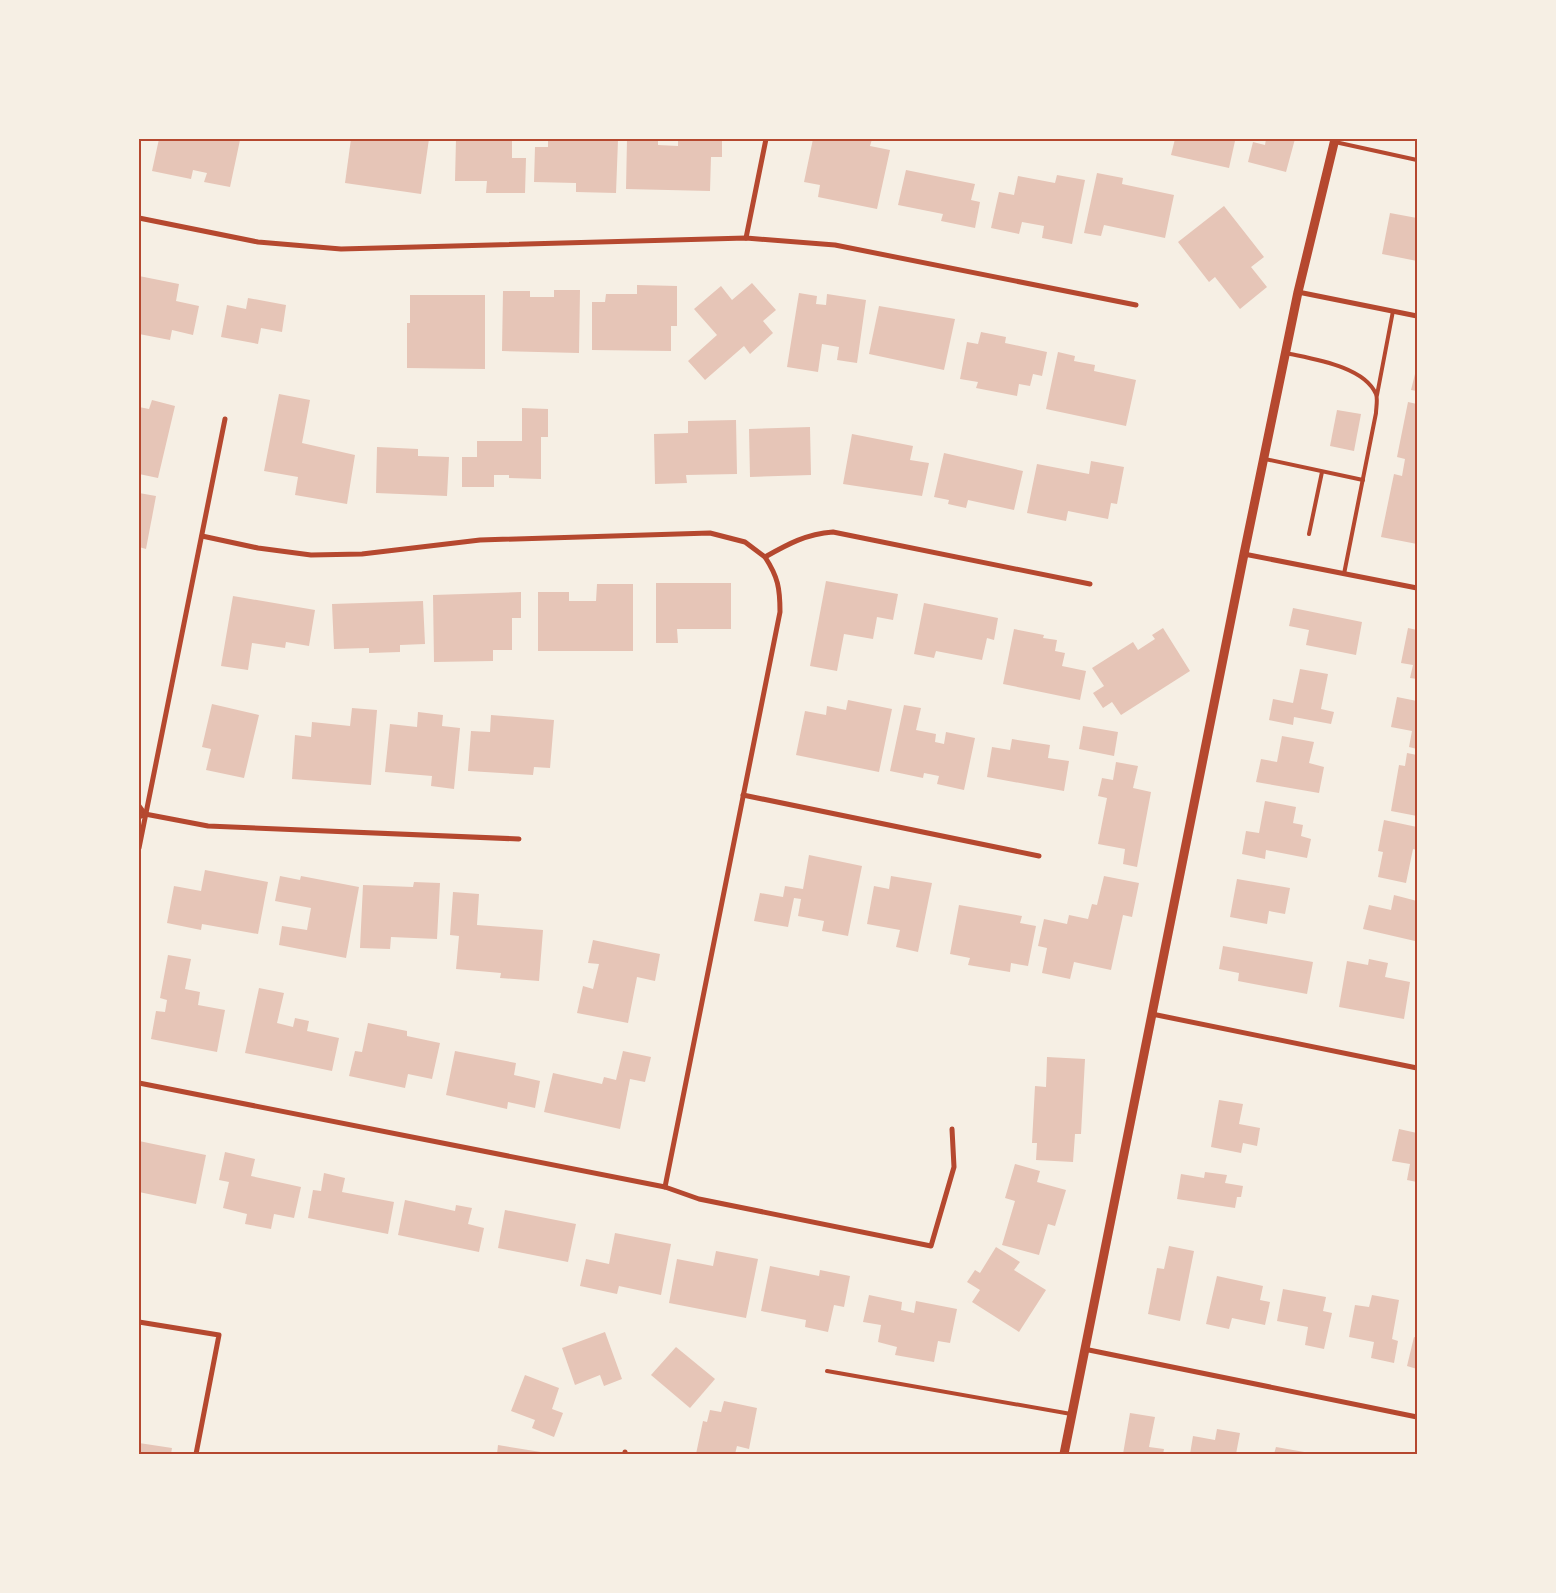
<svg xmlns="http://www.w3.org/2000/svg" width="1556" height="1593" font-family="'Open Sans',sans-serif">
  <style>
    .building { fill: #e6c5b7 }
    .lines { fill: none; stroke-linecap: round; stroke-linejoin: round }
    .service { stroke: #b5482f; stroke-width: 4 }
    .minor { stroke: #b5482f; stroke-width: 5 }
    .tertiary { stroke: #b5482f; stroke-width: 9 }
    .neatline { fill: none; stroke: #b5482f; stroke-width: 2 }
  </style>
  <rect width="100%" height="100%" fill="#f6efe4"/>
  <g class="building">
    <polygon points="159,139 240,140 230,187 204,182 207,173 193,170 191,179 152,171"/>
    <polygon points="351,139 429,139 421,194 345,183"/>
    <polygon points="456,139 512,139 512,158 526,158 525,193 486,193 487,181 455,181"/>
    <polygon points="548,139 618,140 616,193 576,192 576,183 534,182 535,147 548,147"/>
    <polygon points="627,139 658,139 658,145 678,146 678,139 722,139 722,157 711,157 710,191 626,189"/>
    <polygon points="813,139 872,139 870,146 890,150 877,209 818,197 820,185 804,182"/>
    <polygon points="1175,139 1225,139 1235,141 1229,168 1171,155"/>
    <polygon points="1266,139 1295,139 1286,172 1248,162 1253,142 1265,145"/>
    <polygon points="906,170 975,184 971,200 980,202 975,228 941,221 943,214 898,205"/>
    <polygon points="1097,173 1123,178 1122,184 1174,195 1165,238 1104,225 1101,236 1084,233"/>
    <polygon points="1057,175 1085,180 1072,244 1042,238 1044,226 1022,222 1019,234 991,228 999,192 1014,195 1018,176 1055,183"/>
    <polygon points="1224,206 1264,257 1251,267 1267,287 1240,309 1215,277 1209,282 1178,242"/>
    <polygon points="1390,213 1417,218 1417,261 1382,254"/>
    <polygon points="139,276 179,284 176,301 199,306 193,335 172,330 170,340 139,334"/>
    <polygon points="752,283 776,310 763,321 773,333 750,354 744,346 705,380 688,361 717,335 694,309 721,286 732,300"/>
    <polygon points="637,285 677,286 677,326 671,326 671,351 592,350 592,302 605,302 606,294 637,294"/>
    <polygon points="554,290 580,290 579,353 502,351 503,291 530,291 530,297 554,297"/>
    <polygon points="799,293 817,296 816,304 826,305 827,294 866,300 857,363 837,360 839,347 822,344 818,372 787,367"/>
    <polygon points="410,295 485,295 485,369 407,368 407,323 410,323"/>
    <polygon points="248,298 286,305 282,332 261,328 258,344 221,337 227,305 246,309"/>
    <polygon points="879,306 955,319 944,370 869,354"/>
    <polygon points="981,332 1006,337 1005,343 1047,352 1042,376 1033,374 1030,386 1019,384 1017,396 976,388 978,382 960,379 967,342 978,344"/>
    <polygon points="1058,352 1075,356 1074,361 1095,365 1094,371 1136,380 1126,426 1046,409"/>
    <polygon points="1417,366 1417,391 1411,390"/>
    <polygon points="279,394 310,400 302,443 355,455 347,504 295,495 298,477 264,471"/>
    <polygon points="152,400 175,406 158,478 139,474 139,407 149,409"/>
    <polygon points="1408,402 1417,404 1417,544 1381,537 1394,474 1402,476 1405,459 1397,457"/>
    <polygon points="522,408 548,409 548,437 541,437 541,479 509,478 509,475 494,475 494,487 462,487 462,457 477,457 477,441 522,441"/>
    <polygon points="1337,410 1361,414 1354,451 1330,446"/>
    <polygon points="736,420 737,474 686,475 687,483 655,484 654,434 688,433 688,421"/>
    <polygon points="810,427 811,475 750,477 749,429"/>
    <polygon points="852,434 913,446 910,460 929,463 922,496 843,484"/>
    <polygon points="377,447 418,449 418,456 449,457 447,496 376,493"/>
    <polygon points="944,453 1023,471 1014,510 968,500 966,508 948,504 949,500 934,497"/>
    <polygon points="1091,461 1124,467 1117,504 1111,503 1108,519 1068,511 1066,521 1027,513 1037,464 1089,474"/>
    <polygon points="139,493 156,496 146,549 139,547"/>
    <polygon points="826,581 898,594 893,620 877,617 873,639 844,634 837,671 810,666"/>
    <polygon points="656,583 731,583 731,629 677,629 678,643 656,643"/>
    <polygon points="597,584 633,584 633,651 538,651 538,592 569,592 569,601 596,601"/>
    <polygon points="521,592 521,618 512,618 512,650 493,650 493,661 434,662 433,595"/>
    <polygon points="233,596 315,610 309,646 286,642 285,648 252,643 248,670 221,666"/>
    <polygon points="423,601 425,644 400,645 400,652 369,653 369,648 334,649 332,604"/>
    <polygon points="924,603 998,618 994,640 987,638 982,660 936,651 934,658 914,654"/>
    <polygon points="1293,608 1362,622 1356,655 1306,645 1309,630 1289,626"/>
    <polygon points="1163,628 1190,671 1121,715 1112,702 1103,708 1093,693 1104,686 1092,668 1133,642 1138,650 1155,639 1152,635"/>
    <polygon points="1408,628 1417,630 1417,679 1410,678 1413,665 1401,663"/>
    <polygon points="1014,629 1044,635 1043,638 1057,640 1055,651 1065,653 1062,666 1086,671 1080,700 1003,684"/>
    <polygon points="1300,669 1328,674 1321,709 1334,712 1331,724 1294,717 1293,725 1269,720 1273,699 1293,703"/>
    <polygon points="1397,697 1417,701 1417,749 1409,747 1412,731 1391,727"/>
    <polygon points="848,700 892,709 879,772 796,755 805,711 826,715 827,706 846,710"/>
    <polygon points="212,704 259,715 244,778 206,770 211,749 202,747"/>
    <polygon points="904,705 921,708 916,730 936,734 935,742 944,744 946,732 975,738 964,790 937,784 939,776 924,773 923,778 890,771"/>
    <polygon points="352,708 377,710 371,785 292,779 295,735 311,737 312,722 350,726"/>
    <polygon points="418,712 443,715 442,726 460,728 454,789 431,786 432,776 385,772 390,724 417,727"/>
    <polygon points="491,715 554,720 550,768 534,767 533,775 468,771 471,731 490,732"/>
    <polygon points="1083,726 1118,732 1114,756 1079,749"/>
    <polygon points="1282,736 1314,742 1309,763 1324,767 1319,793 1256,782 1261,759 1277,762"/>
    <polygon points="1012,739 1050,745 1048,758 1069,761 1064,791 987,777 992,747 1010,750"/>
    <polygon points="1407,753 1417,755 1417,816 1391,811 1399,765 1405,766"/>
    <polygon points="1116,762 1138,766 1133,788 1151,792 1137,867 1123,864 1125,849 1098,844 1107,798 1098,796 1102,778 1113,780"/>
    <polygon points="1265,801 1296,807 1293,823 1303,825 1301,836 1311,839 1307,858 1266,850 1265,859 1242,854 1246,831 1259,833"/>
    <polygon points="1384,820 1417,827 1417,850 1413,849 1406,883 1378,877 1383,852 1378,851"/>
    <polygon points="809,855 862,866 848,936 822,931 824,921 798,916 801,899 794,898 788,927 754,921 760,893 783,897 785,886 803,889"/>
    <polygon points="205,870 268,882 258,934 202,924 201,930 167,923 174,886 201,891"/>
    <polygon points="280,876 300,880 301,876 359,887 346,958 279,945 282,926 307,930 311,908 275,901"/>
    <polygon points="891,876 932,883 918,952 896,947 900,930 867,924 874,886 889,889"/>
    <polygon points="1104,876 1139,883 1132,917 1123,915 1111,970 1074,962 1070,979 1042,973 1047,948 1038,946 1044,919 1067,924 1069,915 1088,919 1092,904 1097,905"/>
    <polygon points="1237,879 1290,888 1285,914 1269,911 1267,924 1230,917"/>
    <polygon points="414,882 440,883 437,939 391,937 390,949 360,948 363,885 413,887"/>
    <polygon points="453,892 479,894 477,925 543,930 539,981 500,978 501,973 456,969 459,936 450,935"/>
    <polygon points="1394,895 1417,901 1417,931 1415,941 1363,929 1369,905 1391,910"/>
    <polygon points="959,905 1022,916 1020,923 1036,926 1028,966 1011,963 1010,972 968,965 970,958 950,954"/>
    <polygon points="593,940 660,954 655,981 637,977 628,1023 577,1013 583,986 593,989 599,964 588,963"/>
    <polygon points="1223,946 1313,962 1307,994 1238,981 1239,973 1219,969"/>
    <polygon points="168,955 191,959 185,989 200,992 198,1005 225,1010 217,1052 151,1039 156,1011 165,1012 167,1000 160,998"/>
    <polygon points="1369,959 1388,963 1385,977 1410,982 1404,1019 1339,1007 1347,961 1368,965"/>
    <polygon points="259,988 284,993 277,1023 293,1027 295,1018 309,1021 307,1031 339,1038 332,1071 245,1053"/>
    <polygon points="368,1023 407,1031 407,1036 440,1043 432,1079 408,1074 405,1088 349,1076 355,1051 362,1052"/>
    <polygon points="455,1051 516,1063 514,1075 540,1081 535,1108 508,1102 507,1109 446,1095"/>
    <polygon points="623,1051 651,1057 645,1082 630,1079 620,1129 544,1112 553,1073 602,1084 604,1077 616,1080"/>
    <polygon points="1047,1057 1085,1059 1081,1134 1075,1134 1073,1162 1036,1160 1037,1143 1032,1143 1035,1086 1046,1087"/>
    <polygon points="1219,1100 1243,1104 1239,1124 1260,1128 1257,1146 1243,1143 1241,1153 1211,1147"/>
    <polygon points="1399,1129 1417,1133 1417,1182 1407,1180 1410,1164 1392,1161"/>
    <polygon points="139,1141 206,1155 196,1204 139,1192"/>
    <polygon points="225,1152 255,1159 251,1176 301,1187 294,1218 274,1214 271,1229 245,1224 247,1214 223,1208 229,1182 219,1180"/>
    <polygon points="1015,1164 1040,1171 1037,1182 1066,1190 1055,1226 1048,1224 1039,1255 1002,1245 1015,1201 1005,1198"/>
    <polygon points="1205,1172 1227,1175 1225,1183 1243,1186 1241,1197 1237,1197 1235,1208 1177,1199 1181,1174 1204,1178"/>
    <polygon points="324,1173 345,1178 342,1192 394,1202 388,1234 308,1218 313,1190 321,1191"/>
    <polygon points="405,1200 455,1211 456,1205 472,1208 468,1224 484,1228 479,1252 398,1235"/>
    <polygon points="505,1210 576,1224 568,1262 498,1248"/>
    <polygon points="615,1233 671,1244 661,1295 619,1286 617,1294 580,1286 586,1259 609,1264"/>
    <polygon points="1169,1246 1194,1251 1180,1321 1148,1314 1157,1268 1164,1269"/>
    <polygon points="996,1247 1020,1262 1014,1270 1046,1290 1019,1332 972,1302 980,1290 967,1282 975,1270 980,1273"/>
    <polygon points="716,1251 758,1259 746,1318 669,1303 677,1259 713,1266"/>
    <polygon points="770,1266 819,1276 820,1270 850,1276 844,1307 834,1305 828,1332 805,1327 806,1320 761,1311"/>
    <polygon points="1217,1276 1263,1286 1260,1300 1270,1302 1265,1325 1232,1318 1229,1329 1206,1324"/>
    <polygon points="1283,1289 1326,1297 1323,1311 1332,1313 1324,1349 1305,1345 1308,1327 1277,1321"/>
    <polygon points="869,1295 902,1302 901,1310 914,1313 916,1301 957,1309 950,1343 938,1341 934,1362 895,1355 897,1347 878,1342 881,1325 863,1322"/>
    <polygon points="1372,1295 1399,1300 1392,1339 1398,1341 1394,1363 1371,1358 1374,1342 1349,1337 1355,1305 1369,1307"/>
    <polygon points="605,1332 622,1379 604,1386 600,1375 575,1385 562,1348"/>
    <polygon points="1414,1337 1417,1338 1417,1369 1407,1366"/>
    <polygon points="676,1347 715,1379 690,1408 651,1375"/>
    <polygon points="525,1375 559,1388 552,1409 563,1413 554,1437 532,1428 535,1420 511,1411"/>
    <polygon points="724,1401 757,1408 749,1449 737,1446 735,1454 696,1454 703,1421 707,1422 710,1410 721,1412"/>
    <polygon points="1130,1413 1155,1417 1149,1447 1164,1449 1163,1454 1123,1454"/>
    <polygon points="1217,1429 1240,1433 1236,1454 1190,1454 1193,1436 1215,1440"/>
    <polygon points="139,1443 172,1448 171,1454 139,1454"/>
    <polygon points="498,1445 547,1453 547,1454 497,1454"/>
    <polygon points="1276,1447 1310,1453 1310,1454 1274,1454"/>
  </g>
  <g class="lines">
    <g class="service">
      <polyline points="1335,142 1417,160"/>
      <path d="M 1286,353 C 1313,359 1364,366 1376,394 C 1378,399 1376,408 1376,413 L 1344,574"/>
      <polyline points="1377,395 1393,311"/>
      <polyline points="1265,459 1363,480"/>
      <polyline points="1309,534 1322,472"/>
      <polyline points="827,1371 1071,1414"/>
    </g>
    <g class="minor">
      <polyline points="139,218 258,242 341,249 746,238 835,245 1136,305"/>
      <polyline points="746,238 766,139"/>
      <polyline points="1298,292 1417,316"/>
      <path d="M 202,536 L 258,548 L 311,555 L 362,554 L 480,540 L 710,533 L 745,542 L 765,557 C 788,544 806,534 833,532 L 1090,584"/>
      <polyline points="1244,554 1417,588"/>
      <polyline points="743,795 1039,856"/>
      <polyline points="139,806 145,814"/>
      <polyline points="139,817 145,814 208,826 519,839"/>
      <polyline points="139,848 225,419"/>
      <polyline points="1152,1014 1417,1068"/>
      <polyline points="139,1083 665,1187 699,1199 931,1246 954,1167 952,1129"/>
      <path d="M 665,1187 L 780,612 C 780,588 778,577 765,557"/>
      <polyline points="139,1322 219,1335 196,1454"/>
      <polyline points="1084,1349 1417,1417"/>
      <polyline points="625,1454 625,1452"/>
    </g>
    <polyline class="tertiary" points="1064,1454 1244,554 1298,292 1335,139"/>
  </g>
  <rect width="1556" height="1593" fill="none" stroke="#f6efe4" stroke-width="280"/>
  <rect x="140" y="140" width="1276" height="1313" class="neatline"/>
</svg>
